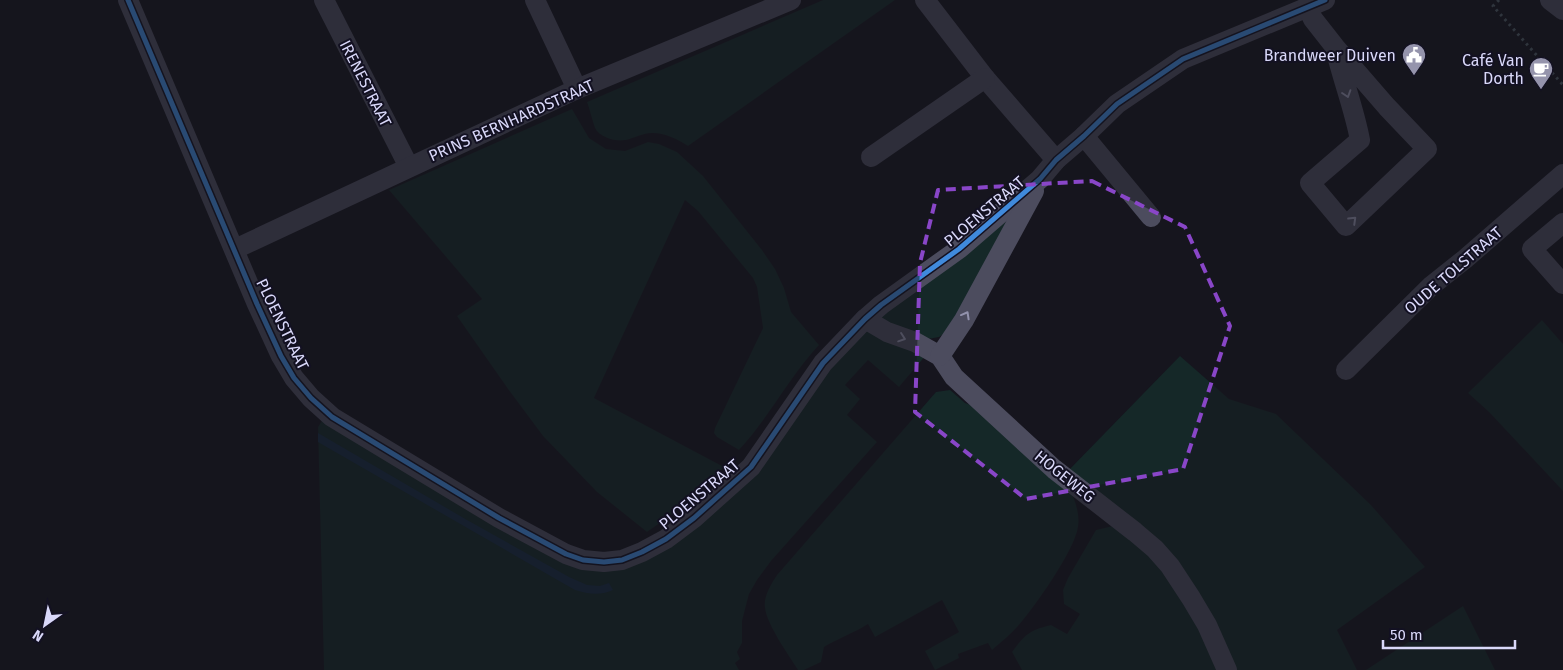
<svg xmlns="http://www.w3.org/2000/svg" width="1563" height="670" font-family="'Fira Sans',sans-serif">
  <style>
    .green { fill: #152828 }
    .water { fill: #172b42 }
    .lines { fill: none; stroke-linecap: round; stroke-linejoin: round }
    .path { stroke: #4e5b64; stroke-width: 3; stroke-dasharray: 2.5 4; stroke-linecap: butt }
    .minor { stroke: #4c4c5e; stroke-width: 20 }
    .cycleway-casing { stroke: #131122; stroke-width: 8 }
    .cycleway { stroke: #408adc; stroke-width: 5 }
    .oneway { stroke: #9292ac }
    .marked { fill: none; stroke: #8946c8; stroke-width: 4; stroke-dasharray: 10 6; stroke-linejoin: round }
    .labels { text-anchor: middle; stroke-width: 4; stroke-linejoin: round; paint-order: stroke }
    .poi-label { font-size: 16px; fill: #d9d8f9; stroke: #131122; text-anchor: end }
    .street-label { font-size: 16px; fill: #d9d8f9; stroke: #131122 }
  </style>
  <rect width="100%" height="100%" fill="#16151e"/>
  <g class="green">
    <path d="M 823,0 L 895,0 L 688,146 C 677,139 665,133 652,133 C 644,133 634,138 626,140 C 616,142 600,138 595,128 C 592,120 590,110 587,102 Z"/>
    <path d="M 572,109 L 589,138 L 606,149 L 625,151 L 648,142 L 659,144 L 677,152 L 703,176 L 762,250 L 775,269 L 784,288 L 791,312 L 819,345 C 789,377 769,418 739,450 L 717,437 L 714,433 L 715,428 L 763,328 L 757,287 L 753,278 L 698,211 L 685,200 L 594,398 L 724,467 C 700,491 675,513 647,532 L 597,492 L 543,436 L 508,389 L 457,316 L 482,299 L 389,190 Z"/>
    <polygon points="1012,217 948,331 939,337 928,339 881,321 882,316"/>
    <polygon points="1542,320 1563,344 1563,491 1489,412 1468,393"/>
    <polygon points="868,331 926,355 899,387 868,360 845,385 860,399 847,415 877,442 771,561 757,580 749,594 742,621 742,643 737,652 740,659 735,663 739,670 324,670 318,427 323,419 581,565 669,543 846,347"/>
    <polygon points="1180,356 1229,399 1276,414 1371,505 1425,567 1337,630 1357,670 1230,670 1197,599 1067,472"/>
    <path d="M 950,390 L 965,403 L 976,407 L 1072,494 C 1076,503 1080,516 1078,527 C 1075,550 1034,608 1018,626 C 1010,635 1001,642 992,650 L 988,643 L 958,654 L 959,658 L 935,670 L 925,651 L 959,632 L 942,600 L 875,637 L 868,624 C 854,633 839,638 824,647 L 821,662 L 804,670 L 798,670 C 788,654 767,625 765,608 C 763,597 771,584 777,575 L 936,392 Z"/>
    <path d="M 1117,525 L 1149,552 L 1181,595 L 1219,670 L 1022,670 L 1012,652 C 1025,634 1030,630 1051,625 L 1067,634 L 1080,614 L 1064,604 L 1063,590 L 1068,578 L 1096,530 Z"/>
    <polygon points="1463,606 1495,670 1366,670"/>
  </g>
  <path class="water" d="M 318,433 L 467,520 L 569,577 L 587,585 L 600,586 L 609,583 L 613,590 C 599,596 589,594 575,590 L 318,442 Z"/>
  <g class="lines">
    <polyline class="path" points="1499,0 1493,6 1563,85"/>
    <g class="minor">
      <polyline points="128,0 257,304 281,356 294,378 311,398 332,417 499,518 566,554 583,560 604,562 622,560 642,552 666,539 694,518 751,467 823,363 865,319 881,305 959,249 1040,179 1056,160 1084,136 1117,104 1183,59 1325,0"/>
      <polyline points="324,0 409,167"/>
      <polyline points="535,0 577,89"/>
      <polyline points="925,0 985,78 1056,160"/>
      <polyline points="1550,0 1563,10"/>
      <path d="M 1307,6 L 1313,19 L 1335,47 L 1387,107 L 1427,149 L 1346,226 L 1310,183 L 1360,140 C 1354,108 1342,78 1335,47"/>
      <polyline points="1084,136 1151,217"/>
      <polyline points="871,157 985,78"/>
      <polyline points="1563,223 1532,249 1563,284"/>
      <polyline points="235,249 577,89 791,0"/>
      <polyline points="865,319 887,332 915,342 940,356 954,377 1054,469 1135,532 1155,549 1170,566 1191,598 1207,625 1227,670"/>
      <polyline points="940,356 964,320 1034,191"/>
      <polyline points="1346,370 1431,286 1465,259 1563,174"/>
    </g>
    <g class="cycleway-casing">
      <polyline id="cycleway" points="128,0 257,304 281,356 294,378 311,398 332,417 499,518 566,554 583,560 604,562 622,560 642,552 666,539 694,518 751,467 823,363 865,319 881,305 959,249 1040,179 1056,160 1084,136 1117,104 1183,59 1325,0"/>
    </g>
    <use href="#cycleway" class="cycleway"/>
  </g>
  <defs><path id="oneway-chevron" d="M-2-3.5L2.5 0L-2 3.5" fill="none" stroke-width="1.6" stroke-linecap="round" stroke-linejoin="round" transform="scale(1.25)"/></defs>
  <g class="oneway">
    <use href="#oneway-chevron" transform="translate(1347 94) rotate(72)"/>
    <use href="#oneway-chevron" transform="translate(1353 220) rotate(-44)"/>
    <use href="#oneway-chevron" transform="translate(966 315) rotate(-61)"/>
    <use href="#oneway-chevron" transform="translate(902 338) rotate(19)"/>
  </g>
  <path d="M0 0H1563V670H0ZM 1092,181 L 1185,227 L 1230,326 L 1183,469 L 1026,499 L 915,412 L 920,263 L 938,190 Z" fill="#16151e" fill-opacity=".55" fill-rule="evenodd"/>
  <path class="marked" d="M 1092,181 L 1185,227 L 1230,326 L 1183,469 L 1026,499 L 915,412 L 920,263 L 938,190 Z"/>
  <defs>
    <g id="civic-pin" transform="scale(1.25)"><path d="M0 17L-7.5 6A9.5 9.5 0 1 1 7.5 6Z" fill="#9594ac" stroke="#131122"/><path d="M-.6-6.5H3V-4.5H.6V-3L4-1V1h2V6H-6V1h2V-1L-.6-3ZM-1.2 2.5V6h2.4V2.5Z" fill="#fff"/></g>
    <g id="cafe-pin" transform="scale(1.25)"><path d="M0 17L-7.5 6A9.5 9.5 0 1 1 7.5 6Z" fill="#9594ac" stroke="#131122"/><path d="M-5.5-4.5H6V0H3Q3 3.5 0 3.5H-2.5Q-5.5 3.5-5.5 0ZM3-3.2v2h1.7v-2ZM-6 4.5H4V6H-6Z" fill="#fff"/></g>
  </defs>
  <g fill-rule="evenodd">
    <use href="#civic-pin" x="1414" y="55"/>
    <use href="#cafe-pin" x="1541" y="69"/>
  </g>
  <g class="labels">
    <g class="poi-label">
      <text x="1396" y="61">Brandweer Duiven</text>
      <text x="1524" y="66">Café Van<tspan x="1524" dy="18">Dorth</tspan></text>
    </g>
    <g class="street-label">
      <text transform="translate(366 83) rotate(63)" y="6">IRENESTRAAT</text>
      <text transform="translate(511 120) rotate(-24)" y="6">PRINS BERNHARDSTRAAT</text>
      <text transform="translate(984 211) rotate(-40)" y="6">PLOENSTRAAT</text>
      <text transform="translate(1453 270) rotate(-41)" y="6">OUDE TOLSTRAAT</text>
      <text transform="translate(283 324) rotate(64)" y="6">PLOENSTRAAT</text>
      <text transform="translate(1065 476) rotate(39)" y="6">HOGEWEG</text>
      <text transform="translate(699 494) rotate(-40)" y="6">PLOENSTRAAT</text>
    </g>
  </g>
  <g transform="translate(45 625) rotate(213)" stroke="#131122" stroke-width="4" paint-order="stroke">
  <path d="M0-4L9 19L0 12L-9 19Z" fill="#d9d8f9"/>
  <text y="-8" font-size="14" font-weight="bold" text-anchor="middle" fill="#d9d8f9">N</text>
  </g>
  <path d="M1383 640v8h132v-8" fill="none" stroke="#d9d8f9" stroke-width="2.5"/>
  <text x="1390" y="640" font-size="15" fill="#d9d8f9" stroke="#131122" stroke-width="4" paint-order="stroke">50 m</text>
</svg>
